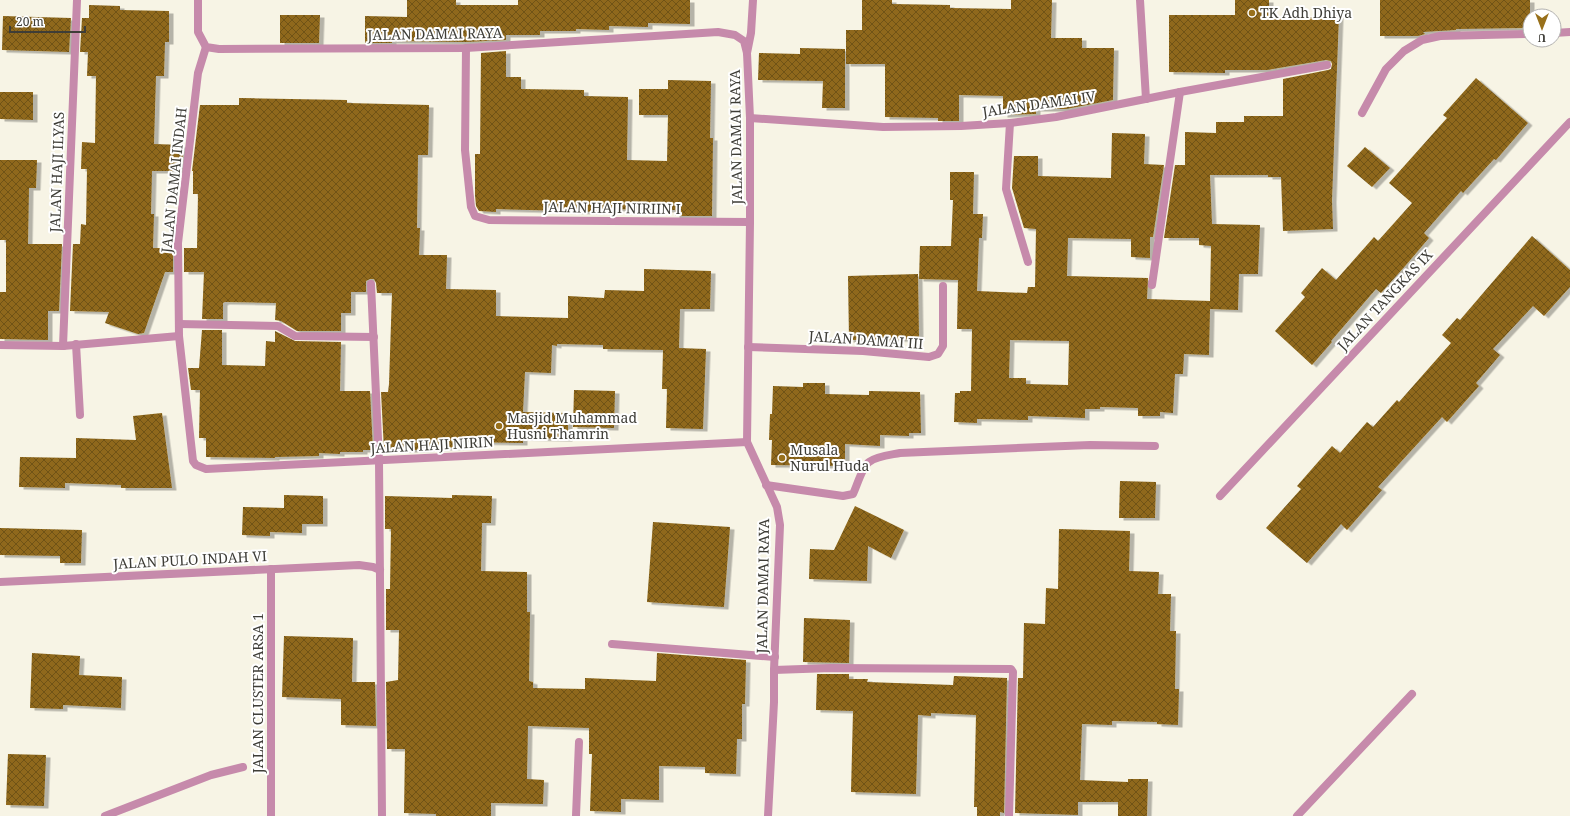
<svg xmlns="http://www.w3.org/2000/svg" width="1570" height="816" font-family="'Noto Serif',serif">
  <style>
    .building { fill: url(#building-cross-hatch); fill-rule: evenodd; filter: url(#shadow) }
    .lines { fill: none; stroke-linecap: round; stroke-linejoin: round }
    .service { stroke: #c68aab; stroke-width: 8 }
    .minor { stroke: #c68aab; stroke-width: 8 }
    .tertiary { stroke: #c68aab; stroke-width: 8 }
    .poi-dot { fill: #98701b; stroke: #fff; stroke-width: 1.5 }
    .labels { text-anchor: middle; stroke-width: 4; stroke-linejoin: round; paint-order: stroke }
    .poi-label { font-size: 14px; fill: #3e3d37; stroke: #fff; text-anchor: start }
    .street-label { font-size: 14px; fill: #3e3d37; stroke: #fff }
  </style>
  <defs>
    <pattern id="building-cross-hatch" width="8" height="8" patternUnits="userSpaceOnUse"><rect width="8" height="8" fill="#8f681a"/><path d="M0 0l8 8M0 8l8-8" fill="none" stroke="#705218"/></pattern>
    <filter id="shadow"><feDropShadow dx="4.5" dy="2.5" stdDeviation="0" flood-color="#0004"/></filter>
  </defs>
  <rect width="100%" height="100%" fill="#f7f4e5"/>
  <g class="building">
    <polygon points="407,0 456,0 456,5 518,5 518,0 690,0 690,24 648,23 648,27 609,26 609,30 576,29 576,31 540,31 540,35 506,35 506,40 466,42 392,41 392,43 365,43 365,16 407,17"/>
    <polygon points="862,0 892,0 892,4 950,5 950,8 1011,9 1011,0 1052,0 1051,38 1082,38 1082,48 1114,48 1113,100 1066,109 1036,109 1036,114 1003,115 1003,96 959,95 959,121 938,121 938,118 885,117 885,64 846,64 846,30 862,30"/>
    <path d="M 1235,0 L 1269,0 L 1269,17 L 1313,17 L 1313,15 L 1339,15 L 1332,200 L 1333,229 L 1283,231 L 1281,177 L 1268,177 L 1268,175 L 1210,175 L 1212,224 L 1260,225 L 1258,274 L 1239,274 L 1238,310 L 1210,309 L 1209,355 L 1184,354 L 1183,374 L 1175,374 L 1173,413 L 1160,412 L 1160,416 L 1138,416 L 1138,408 L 1100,407 L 1100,409 L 1085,409 L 1085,418 L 1028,416 L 1028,420 L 977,419 L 977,423 L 954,422 L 955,393 L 960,393 L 960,391 L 971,391 L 972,329 L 957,329 L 958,280 L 919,279 L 920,246 L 951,246 L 953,200 L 950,200 L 950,172 L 974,172 L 973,214 L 983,214 L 982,238 L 979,238 L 977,291 L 1027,293 L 1028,287 L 1035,287 L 1036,229 L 1024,228 L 1012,188 L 1014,156 L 1038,156 L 1038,176 L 1111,178 L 1112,133 L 1145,134 L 1144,164 L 1164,165 L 1153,237 L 1150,237 L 1150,258 L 1131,257 L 1131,239 L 1068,238 L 1067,276 L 1148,278 L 1147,299 L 1210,301 L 1211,246 L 1199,245 L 1199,238 L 1164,238 L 1175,165 L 1185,165 L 1185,132 L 1216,133 L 1216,122 L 1244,122 L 1244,116 L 1283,116 L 1283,79 L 1328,70 L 1331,69 L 1332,64 L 1331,61 L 1326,60 L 1267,70 L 1225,70 L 1225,73 L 1169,72 L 1169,15 L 1235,15 ZM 1010,340 L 1069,341 L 1068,385 L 1026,384 L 1026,378 L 1009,378 Z"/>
    <polygon points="1380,0 1530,0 1530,28 1456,29 1456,30 1423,32 1425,34 1418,36 1380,36"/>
    <polygon points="89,5 120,6 120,10 169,11 169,42 165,42 164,76 156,76 154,144 184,145 181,171 152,171 151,214 154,214 153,248 173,248 173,272 165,272 144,333 138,334 105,323 109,312 70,311 73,244 80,244 81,224 86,225 87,169 81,169 82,142 95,143 96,76 87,76 88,52 80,52 82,18 89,18"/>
    <polygon points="280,15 320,15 319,43 280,43"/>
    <polygon points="3,16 71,18 69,52 2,50"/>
    <polygon points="800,48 845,49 845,108 822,108 823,81 758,80 759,53 800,54"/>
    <polygon points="506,51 506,77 521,77 521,89 584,90 584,96 628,97 627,160 667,161 668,115 639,115 639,89 668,89 668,80 711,81 710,138 713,138 712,216 675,216 675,210 600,209 600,212 496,209 496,212 479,211 476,206 475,195 475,154 480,154 481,53"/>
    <polygon points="1476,78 1528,123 1496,160 1494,159 1463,193 1461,191 1424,233 1429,238 1406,265 1381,293 1376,289 1331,341 1332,342 1312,365 1275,331 1305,297 1301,293 1322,268 1336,280 1374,237 1378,241 1412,203 1389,183 1447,118 1443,115"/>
    <polygon points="0,92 33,92 33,120 0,119"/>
    <polygon points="239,98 347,100 347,103 429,105 428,155 418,155 417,228 420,228 419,255 447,255 446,289 496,290 496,316 568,318 568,296 604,298 605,290 644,291 644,269 711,271 710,309 680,309 679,348 706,349 703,429 666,428 667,389 662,389 663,350 603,349 603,345 557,344 557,346 552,345 551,373 525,372 523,412 568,413 568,439 523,438 523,443 462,442 462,447 415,450 384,450 381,392 388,392 389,384 392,293 377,293 376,283 374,279 370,279 366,281 366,292 351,292 351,313 341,313 341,331 297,331 281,321 275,320 276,303 225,302 223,303 223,319 202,319 204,272 184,272 184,248 197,248 198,194 193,194 193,171 192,171 200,105 239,105"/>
    <polygon points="1365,147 1390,168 1372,187 1347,166"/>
    <polygon points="0,160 37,160 36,188 29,188 28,244 62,244 59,311 48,311 48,340 0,339 0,292 6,292 6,240 0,240"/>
    <polygon points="1532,236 1570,270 1570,287 1544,316 1533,306 1493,349 1500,355 1476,383 1479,386 1447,422 1442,417 1378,487 1382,490 1347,530 1341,524 1307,563 1266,528 1301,489 1297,486 1332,446 1340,453 1367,422 1373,427 1397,400 1399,402 1451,343 1442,335 1457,318 1460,320"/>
    <polygon points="918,274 919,339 849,340 848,276"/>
    <polygon points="202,330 222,330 222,365 265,366 266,341 275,342 275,331 295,341 341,342 340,391 370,391 373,450 363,450 363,452 340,452 340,454 319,453 319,456 275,457 275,458 206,457 206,438 199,438 200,390 191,390 188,368 199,368"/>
    <polygon points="803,383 825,383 825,394 869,395 869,391 920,392 921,433 909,433 909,436 880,435 880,446 845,444 845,466 771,465 772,440 769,440 770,414 772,414 773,386 803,387"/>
    <polygon points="574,390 615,391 614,428 573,427"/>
    <polygon points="162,413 172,488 121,488 121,485 65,483 65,488 19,487 20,457 76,458 76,438 136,440 133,416"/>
    <polygon points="1120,481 1156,482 1155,518 1119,518"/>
    <polygon points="284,495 323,496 323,524 302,524 302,533 270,532 270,536 242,535 243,507 284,508"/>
    <polygon points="452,495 492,496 491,523 482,523 481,571 527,572 527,612 530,612 529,681 533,682 533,688 585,689 585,678 656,681 657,653 746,660 745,704 742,704 742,739 737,739 736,774 705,773 705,767 659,766 659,800 621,799 621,812 590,811 592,754 589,754 589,728 528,726 527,779 544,780 543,804 491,803 491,816 436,816 436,814 404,813 405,749 387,749 386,682 398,680 399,630 386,630 386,589 390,589 391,529 385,529 385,496 452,498"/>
    <polygon points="855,506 904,530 891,558 868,546 867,581 809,579 810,549 834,550"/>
    <polygon points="653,522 730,527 724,607 647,602"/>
    <polygon points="0,528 82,530 81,563 60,563 60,556 0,555"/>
    <polygon points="1059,529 1130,531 1129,571 1159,572 1158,594 1171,594 1170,631 1176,631 1175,689 1179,689 1178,725 1157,724 1157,722 1112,721 1112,725 1082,724 1080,780 1128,782 1128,779 1148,779 1147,816 1118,816 1118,802 1078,802 1078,815 1015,813 1018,678 1023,678 1024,623 1045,624 1046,588 1058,589"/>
    <polygon points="804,618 850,620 849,663 803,662"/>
    <polygon points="284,636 353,638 352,682 375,682 376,726 341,725 341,699 282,697"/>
    <polygon points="32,653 80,656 79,675 122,677 121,708 63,705 63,709 30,708"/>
    <polygon points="817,674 849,674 849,679 868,679 867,682 953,685 954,676 1007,678 1004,813 1000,812 1000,816 977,816 977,807 974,807 976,715 931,713 931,716 918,715 916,794 851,792 853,711 816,710"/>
    <polygon points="8,754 46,755 44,806 6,805"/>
  </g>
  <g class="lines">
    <polyline class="service" points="1297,816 1412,694"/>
    <g class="minor">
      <polyline points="1140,0 1146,99"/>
      <polyline points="1554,33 1570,32"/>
      <polyline points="206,47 198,73 178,243 179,336 193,461 196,465 206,469 747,442"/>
      <polyline points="466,48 465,150 471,207 475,216 489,220 750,222"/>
      <polyline points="747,53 751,33 753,0"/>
      <polyline points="1362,113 1386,69 1404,51 1422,40 1440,36 1530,34"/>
      <polyline points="750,118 883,127 961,126 1010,123 1056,117 1180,92 1327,65"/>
      <polyline points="1010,123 1006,189 1028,262"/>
      <polyline points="371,284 379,461 382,816"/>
      <polyline points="1152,285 1180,92"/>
      <polyline points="179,324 278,326 295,336 374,337"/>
      <polyline points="76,344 80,415"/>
      <polyline points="0,345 63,346 179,336"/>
      <polyline points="63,346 77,0"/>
      <polyline points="748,347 863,351 929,357 938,354 943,346 943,286"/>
      <path d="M 766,485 L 843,496 L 853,494 C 857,486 862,467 869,462 C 877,456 890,455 900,453 L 1090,445 L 1155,446"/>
      <polyline points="1220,496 1570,122"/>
      <polyline points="271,569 271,816"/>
      <polyline points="0,582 359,565 373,567 380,570"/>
      <polyline points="612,644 775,657"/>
      <polyline points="774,670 831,668 1011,669 1013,672 1009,816"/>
      <polyline points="105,816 211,775 243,767"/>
      <polyline points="576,816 579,742"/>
    </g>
    <polyline class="tertiary" points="198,0 198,32 206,47 219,49 466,48 718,32 735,35 744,41 747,53 750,118 750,222 747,442 777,507 780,525 774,670 774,702 768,816"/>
  </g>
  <g class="poi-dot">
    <circle cx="1252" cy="13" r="4"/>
    <circle cx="499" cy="426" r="4"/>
    <circle cx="782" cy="458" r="4"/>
  </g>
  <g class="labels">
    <g class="poi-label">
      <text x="1260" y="18">TK Adh Dhiya</text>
      <text x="507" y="423">Masjid Muhammad<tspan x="507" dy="16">Husni Thamrin</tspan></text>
      <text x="790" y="455">Musala<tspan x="790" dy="16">Nurul Huda</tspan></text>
    </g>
    <g class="street-label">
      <text transform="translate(435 34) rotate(-1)" y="5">JALAN DAMAI RAYA</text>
      <text transform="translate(1039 104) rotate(-8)" y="5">JALAN DAMAI IV</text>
      <text transform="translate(736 137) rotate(-91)" y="5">JALAN DAMAI RAYA</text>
      <text transform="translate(57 172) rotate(-88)" y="5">JALAN HAJI ILYAS</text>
      <text transform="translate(174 180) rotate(-84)" y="5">JALAN DAMAI INDAH</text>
      <text transform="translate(612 208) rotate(1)" y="5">JALAN HAJI NIRIIN I</text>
      <text transform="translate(1385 300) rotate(-47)" y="5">JALAN TANGKAS IX</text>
      <text transform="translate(866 340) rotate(4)" y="5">JALAN DAMAI III</text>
      <text transform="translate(432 445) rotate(-3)" y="5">JALAN HAJI NIRIN</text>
      <text transform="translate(190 560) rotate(-3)" y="5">JALAN PULO INDAH VI</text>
      <text transform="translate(763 586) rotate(-89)" y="5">JALAN DAMAI RAYA</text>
      <text transform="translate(258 693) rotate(-90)" y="5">JALAN CLUSTER ARSA 1</text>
    </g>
  </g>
  <g transform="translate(1542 28) rotate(180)"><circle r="19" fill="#ffffff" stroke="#b2b1af"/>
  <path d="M0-3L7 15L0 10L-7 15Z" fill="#98701b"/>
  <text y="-6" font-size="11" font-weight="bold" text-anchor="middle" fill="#3e3d37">U</text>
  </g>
  <path d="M10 26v6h75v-6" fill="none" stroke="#3e3d37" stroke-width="2"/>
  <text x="16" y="26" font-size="12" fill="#3e3d37" stroke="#ffffff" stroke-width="3" paint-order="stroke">20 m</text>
</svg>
